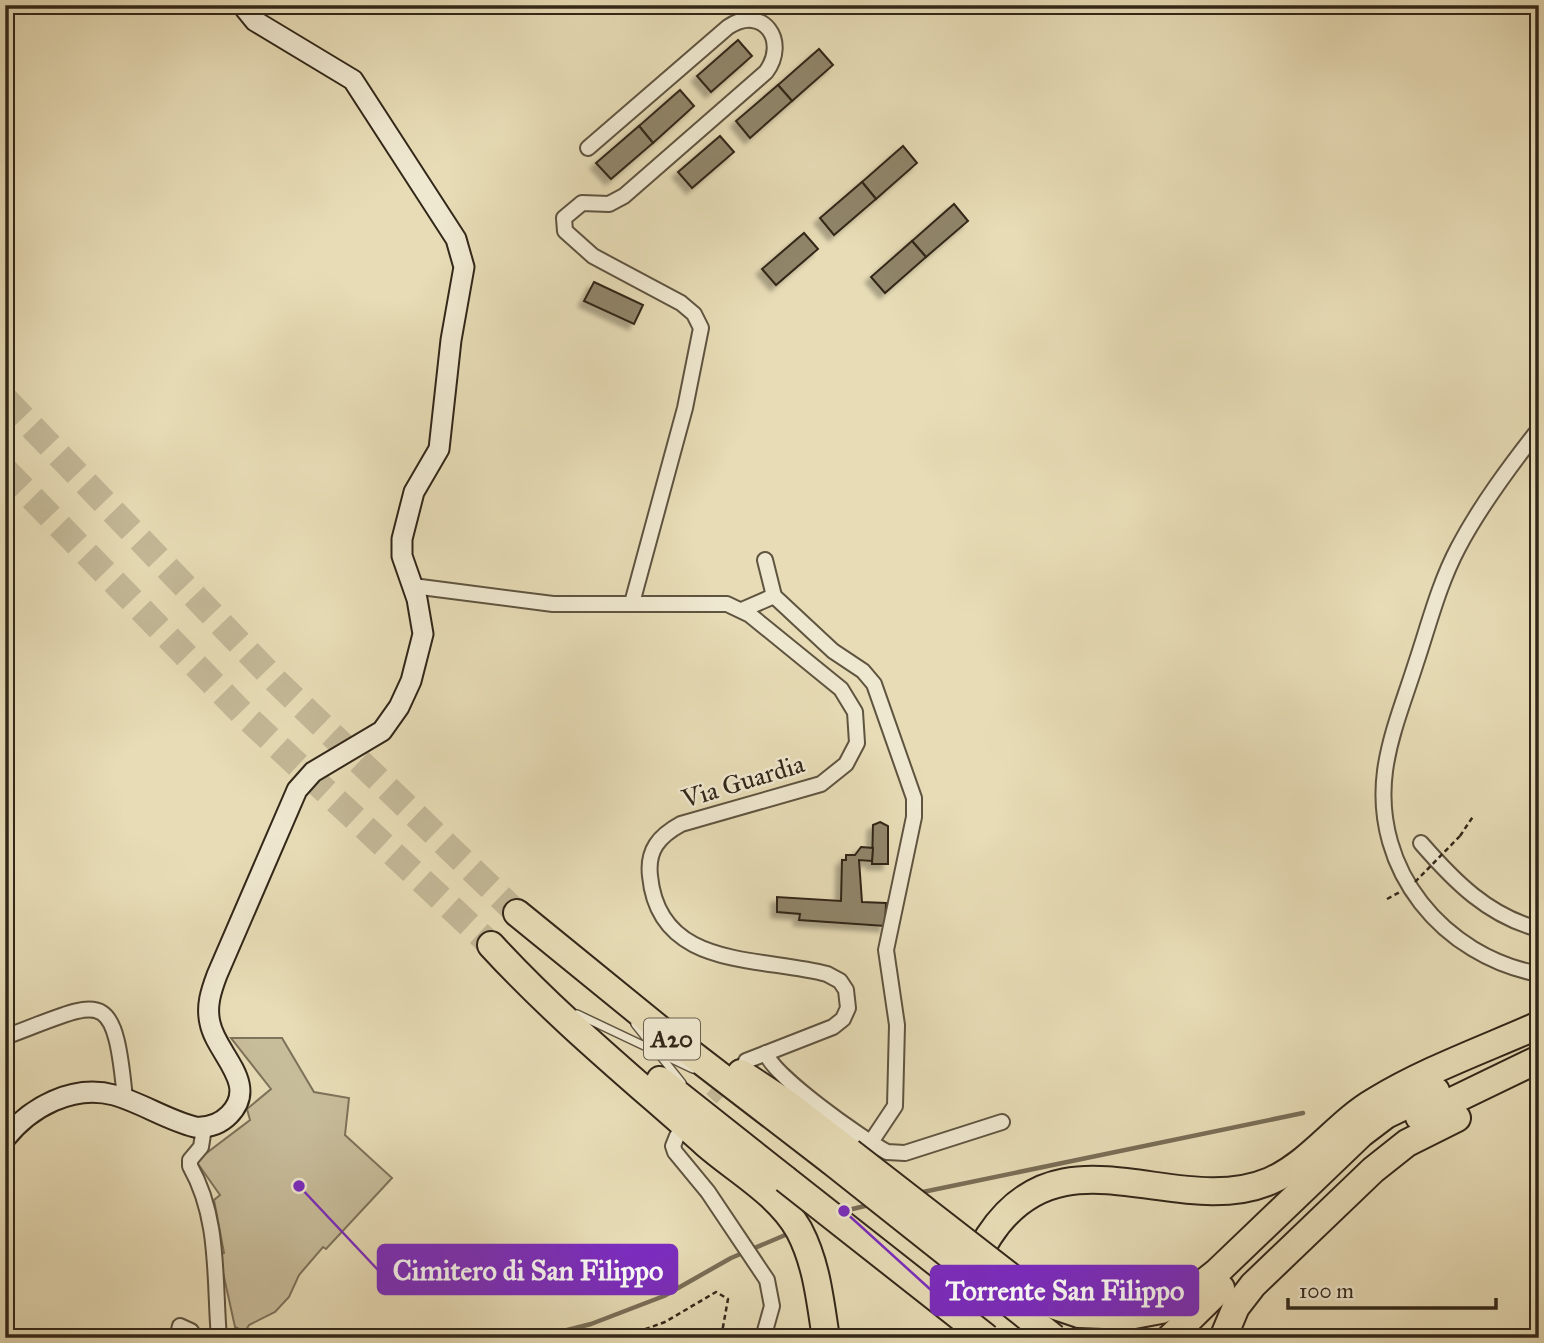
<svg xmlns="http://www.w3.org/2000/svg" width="1544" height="1343" font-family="'IM FELL Great Primer',serif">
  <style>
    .green { fill: #c8bd9b; stroke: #7d725a; stroke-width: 2 }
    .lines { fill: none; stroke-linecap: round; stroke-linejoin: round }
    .stream { stroke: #796e57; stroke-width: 4.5 }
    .building { fill: #90856b; stroke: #322719; stroke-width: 2; filter: url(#shadow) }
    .street-tunnel { stroke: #c3b897; stroke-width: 14; stroke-dasharray: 14 7; stroke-linecap: butt }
    .highway-tunnel { stroke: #c3b897; stroke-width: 26; stroke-dasharray: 26 13; stroke-linecap: butt }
    .lane-casing { stroke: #5f5440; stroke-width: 10 }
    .street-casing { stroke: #5f5440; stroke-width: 18 }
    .secondary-casing { stroke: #322719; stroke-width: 23 }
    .highway-casing { stroke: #322719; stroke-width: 30 }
    .path { stroke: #322719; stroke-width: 2.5; stroke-dasharray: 5 3.5; stroke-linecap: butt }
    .lane { stroke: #efe8d0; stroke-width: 7 }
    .street { stroke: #efe8d0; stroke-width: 14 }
    .secondary { stroke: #efe8d0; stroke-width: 19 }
    .highway { stroke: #e7dcb6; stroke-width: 26 }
    .highway-bridge-casing { stroke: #322719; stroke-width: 30; stroke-linecap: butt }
    .path-bridge { stroke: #322719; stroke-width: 2.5; stroke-dasharray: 5 3.5; stroke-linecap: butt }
    .highway-bridge { stroke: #e7dcb6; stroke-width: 26 }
    .labels { text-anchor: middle; stroke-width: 5; stroke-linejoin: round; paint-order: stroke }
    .shield { fill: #efe8d0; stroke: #6b6150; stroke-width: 2 }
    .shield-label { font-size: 24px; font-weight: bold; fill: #322719 }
    .street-label { font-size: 26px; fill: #322719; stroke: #efe8d0 }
    .leader { fill: none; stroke: #7b2cbf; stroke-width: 2.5 }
    .callout-dot { fill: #7b2cbf; stroke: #efe8d0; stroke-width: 2.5 }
    .callout { fill: #7b2cbf; stroke: #7b2cbf; stroke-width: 2.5 }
    .callout-label { font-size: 28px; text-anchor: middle; font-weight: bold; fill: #fff }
  </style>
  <defs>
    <filter id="shadow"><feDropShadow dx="-5.5" dy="5.5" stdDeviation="2" flood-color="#0004"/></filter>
  </defs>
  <rect width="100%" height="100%" fill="#e7dcb6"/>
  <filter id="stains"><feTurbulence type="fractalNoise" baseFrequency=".00286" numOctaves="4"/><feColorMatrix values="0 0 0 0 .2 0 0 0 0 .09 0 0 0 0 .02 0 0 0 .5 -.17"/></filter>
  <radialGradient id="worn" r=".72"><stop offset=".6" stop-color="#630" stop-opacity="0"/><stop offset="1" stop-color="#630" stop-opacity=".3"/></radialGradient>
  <polygon class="green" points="231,1038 282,1038 314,1092 349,1098 345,1135 392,1178 326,1249 323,1247 299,1275 289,1297 275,1312 249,1325 245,1332 235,1327 219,1254 224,1253 214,1200 220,1195 196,1161 250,1120 247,1109 271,1089"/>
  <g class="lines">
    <g class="stream">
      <polyline points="918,1193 1303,1113"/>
      <polyline points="840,1212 869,1205"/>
      <polyline points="536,1338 591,1324 664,1296 731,1258 790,1233"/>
    </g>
  </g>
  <g class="building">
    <polygon points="738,40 752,56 711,92 697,76"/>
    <polygon points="819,49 833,65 792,101 778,85"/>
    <polygon points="778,85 792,101 750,138 736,121"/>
    <polygon points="680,90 694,106 653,143 639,126"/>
    <polygon points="639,126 653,143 611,179 596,163"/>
    <polygon points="720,136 734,152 692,188 678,172"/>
    <polygon points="903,146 917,163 876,199 862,182"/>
    <polygon points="862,182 876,199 834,235 820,218"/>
    <polygon points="954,204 968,221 926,257 912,241"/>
    <polygon points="804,233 818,249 776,285 762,269"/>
    <polygon points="912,241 926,257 885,293 871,277"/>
    <polygon points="594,282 643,305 634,324 584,301"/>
    <polygon points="880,822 888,826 888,864 872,864 873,825"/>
    <polygon points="861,847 873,848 872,861 859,860 862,902 886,903 885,926 799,920 800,914 777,912 777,897 841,901 842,860 846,860 846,855 855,855"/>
  </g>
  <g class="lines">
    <polyline class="street-tunnel" points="697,1114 731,1078"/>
    <g class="highway-tunnel">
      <polyline points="5,399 277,682 517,913"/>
      <polyline points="5,470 242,713 491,945"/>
    </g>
    <g class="lane-casing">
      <g id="lane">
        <polyline points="577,1014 693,1069"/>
        <polyline points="635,1024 682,1083"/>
      </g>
    </g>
    <g class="street-casing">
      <g id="street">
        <path d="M 588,148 L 728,27 C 763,4 789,41 766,72 L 624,196 L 609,204 L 582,203 L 564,218 L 565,231 L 593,256 L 681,303 L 694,314 L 701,328 L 685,408 L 632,603"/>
        <path d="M 1539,429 C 1510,466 1480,506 1458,548 C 1439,584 1429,624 1416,663 C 1405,698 1390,734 1385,771 C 1372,870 1443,956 1539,974"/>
        <polyline points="765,560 774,596 833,651 863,671 874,684 914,798 914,817 886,950 897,1025 895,1106 871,1142"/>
        <path d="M 413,586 L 553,604 L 727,604 L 750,615 L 841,689 L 855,712 L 857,743 L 846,764 L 821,784 L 681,824 C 659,836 647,850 650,876 C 659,970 759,956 827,974 L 840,981 L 846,990 L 848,1008 L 843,1019 L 833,1027 L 746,1061"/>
        <polyline points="742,610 774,596"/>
        <path d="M 1421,843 C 1454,881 1488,916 1539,929"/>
        <path d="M 5,1037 C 102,1001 114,982 125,1099"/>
        <path d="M 766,1053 C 773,1076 862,1139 887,1152 L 905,1153 L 1002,1122"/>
        <path d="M 204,1128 L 201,1147 L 190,1160 L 190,1166 C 220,1219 214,1279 219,1338"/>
        <polyline points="677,1136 673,1146 675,1152 708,1192 767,1280 772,1306 763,1338"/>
        <polyline points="177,1338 180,1326 191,1331 195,1338"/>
      </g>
    </g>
    <g class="secondary-casing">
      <path id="secondary" d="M 5,1139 C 30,1107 73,1084 114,1095 C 142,1103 167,1120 195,1127 C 208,1128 219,1125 229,1115 C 260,1084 216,1054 210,1023 C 206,1006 211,991 217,975 L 297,790 L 313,772 L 382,731 L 399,707 L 411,681 L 423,634 L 417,599 L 402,556 L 402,539 L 414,492 L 439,449 L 451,340 L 464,267 L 456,239 L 353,80 L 255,21 L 242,5"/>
    </g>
    <g class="highway-casing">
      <g id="highway">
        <polyline points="517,913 662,1031 831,1161"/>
        <path d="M 491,945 C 557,1017 633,1079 706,1144 C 737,1171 778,1193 799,1230 C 817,1264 820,1301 826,1338"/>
        <polyline points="741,1073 785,1102 850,1152"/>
        <polyline points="660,1080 785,1179"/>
        <polyline points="1419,1117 1539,1059"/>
        <polyline points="1079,1314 1129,1316 1161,1310 1183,1299 1217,1272 1361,1134 1386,1115 1436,1091"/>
        <path d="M 972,1338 C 963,1302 969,1267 989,1236 C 1062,1124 1176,1221 1270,1181 C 1311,1163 1337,1123 1375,1101 C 1426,1070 1485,1049 1539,1025"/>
        <polyline points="1170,1338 1221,1288"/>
        <polyline points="1223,1338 1236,1307 1253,1285 1373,1170 1407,1143 1457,1118"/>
      </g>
    </g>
    <g class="path">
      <polyline points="1460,836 1474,815"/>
      <polyline points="1387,899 1400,892"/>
      <polyline points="621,1338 665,1322 716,1292 728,1299 721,1338"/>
    </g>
    <use href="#lane" class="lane"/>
    <use href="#street" class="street"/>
    <use href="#secondary" class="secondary"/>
    <use href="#highway" class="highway"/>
    <g class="highway-bridge-casing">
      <g id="highway-bridge">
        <polyline points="850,1152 1029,1291 1055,1306 1079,1314"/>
        <polyline points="831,1161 1054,1338"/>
        <polyline points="785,1179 987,1338"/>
      </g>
    </g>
    <polyline class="path-bridge" points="1415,882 1460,836"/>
    <use href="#highway-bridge" class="highway-bridge"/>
  </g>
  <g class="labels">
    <rect class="shield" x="644" y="1018.5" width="56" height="41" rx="5"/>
    <g class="shield-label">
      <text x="672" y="1047">A20</text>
    </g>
    <g class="street-label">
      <text transform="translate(743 781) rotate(-17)" y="9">Via Guardia</text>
    </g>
  </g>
  <path class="leader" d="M299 1186L378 1270M844 1211L931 1290"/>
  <g class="callout-dot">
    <circle cx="299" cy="1186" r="7"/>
    <circle cx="844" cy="1211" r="7"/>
  </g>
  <g class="callout">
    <rect x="378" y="1245" width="299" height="49" rx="7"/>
    <rect x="931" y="1266" width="267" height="49" rx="7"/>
  </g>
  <g class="callout-label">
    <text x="528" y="1280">Cimitero di San Filippo</text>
    <text x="1065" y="1300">Torrente San Filippo</text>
  </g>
  <rect width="1544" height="1343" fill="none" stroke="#e7dcb6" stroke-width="28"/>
  <rect x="7" y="7" width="1530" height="1329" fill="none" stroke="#322719" stroke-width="3.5"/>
  <rect x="14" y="14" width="1516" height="1315" fill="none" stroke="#322719" stroke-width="2"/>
  <path d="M1288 1298v10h208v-10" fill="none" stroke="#322719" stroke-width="3.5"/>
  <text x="1299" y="1298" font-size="21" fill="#322719" stroke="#efe8d0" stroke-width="5" paint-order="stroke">100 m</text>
  <rect width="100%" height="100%" filter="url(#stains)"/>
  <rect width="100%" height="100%" fill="url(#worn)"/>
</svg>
